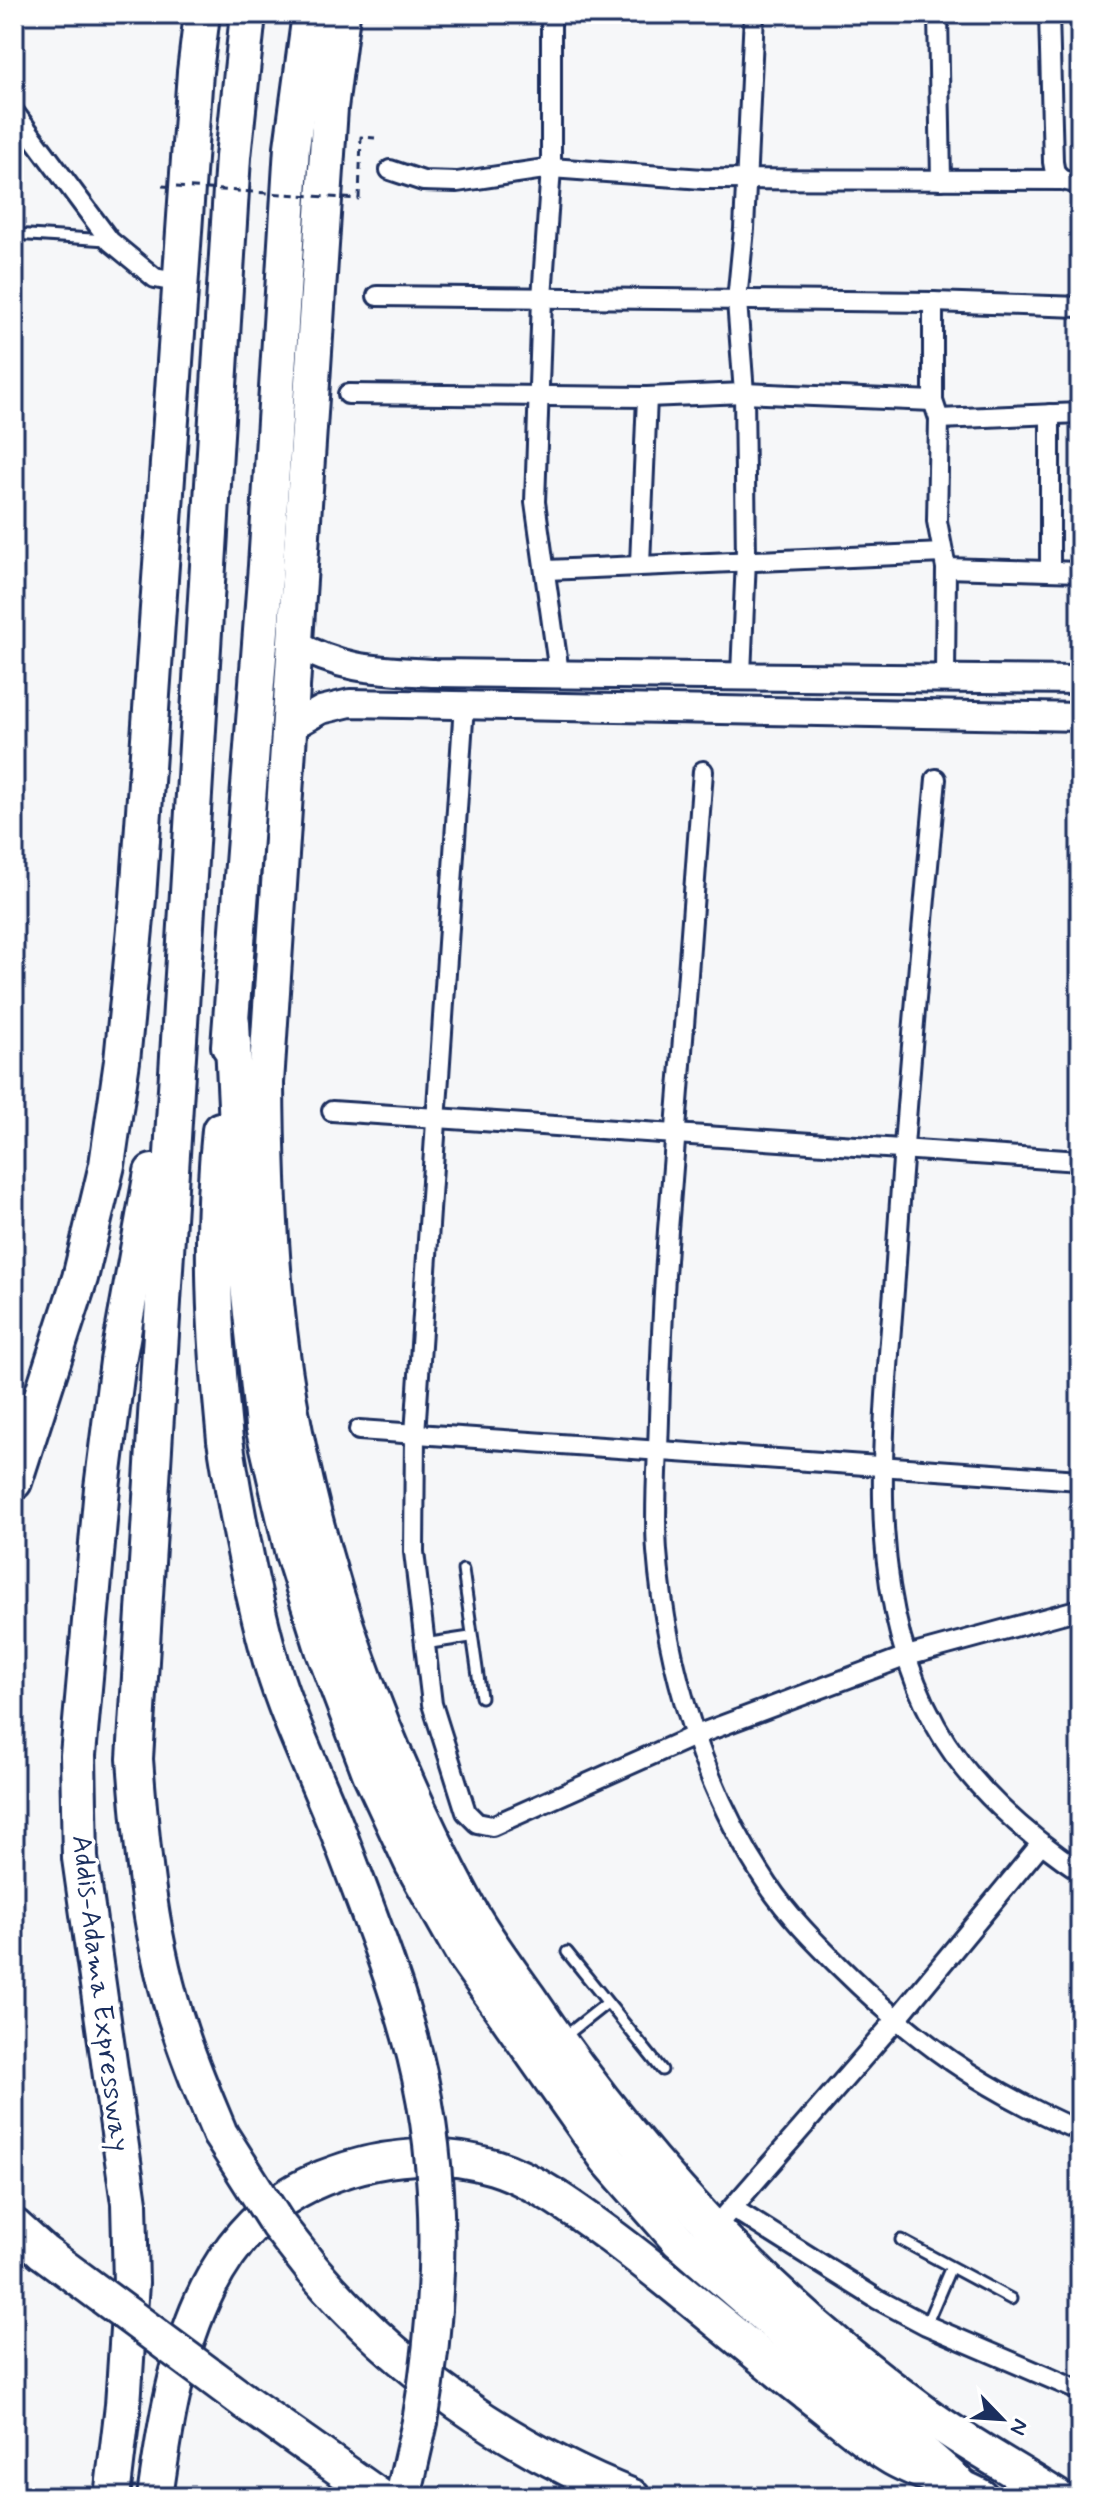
<svg xmlns="http://www.w3.org/2000/svg" width="1094" height="2511" font-family="Mynerve,sans-serif">
  <style>
    .lines { fill: none; stroke-linecap: round; stroke-linejoin: round }
    .lane-casing { stroke: #1b2f5e; stroke-width: 15 }
    .street-casing { stroke: #1b2f5e; stroke-width: 24 }
    .secondary-casing { stroke: #1b2f5e; stroke-width: 32 }
    .highway-casing { stroke: #1b2f5e; stroke-width: 40 }
    .path { stroke: #1b2f5e; stroke-width: 3; stroke-dasharray: 8 6; stroke-linecap: butt }
    .lane { stroke: #fff; stroke-width: 9 }
    .street { stroke: #fff; stroke-width: 18 }
    .secondary { stroke: #fff; stroke-width: 26 }
    .highway { stroke: #fff; stroke-width: 34 }
    .highway-bridge-casing { stroke: #1b2f5e; stroke-width: 40; stroke-linecap: butt }
    .path-bridge { stroke: #1b2f5e; stroke-width: 3; stroke-dasharray: 8 6; stroke-linecap: butt }
    .highway-bridge { stroke: #fff; stroke-width: 34 }
    .labels { text-anchor: middle; stroke-width: 7; stroke-linejoin: round; paint-order: stroke }
    .street-label { font-size: 28px; fill: #1b2f5e; stroke: #fff }
  </style>
  <rect width="100%" height="100%" fill="#f6f7f9"/>
  <filter id="ink" filterUnits="userSpaceOnUse"><feTurbulence type="fractalNoise" baseFrequency=".0125" numOctaves="2"/><feDisplacementMap in="SourceGraphic" scale="16" xChannelSelector="R" yChannelSelector="G"/><feConvolveMatrix kernelMatrix="1 2 1 2 8 2 1 2 1" color-interpolation-filters="sRGB"/></filter>
  <g filter="url(#ink)">
    <g class="lines">
      <g class="lane-casing">
        <g id="lane">
          <polyline points="14,234 107,240"/>
          <polyline points="463,1570 481,1697"/>
          <polyline points="424,1644 470,1637"/>
          <polyline points="567,1952 662,2070"/>
          <polyline points="564,2037 607,2003"/>
          <polyline points="901,2240 1011,2299"/>
          <polyline points="926,2325 950,2269"/>
        </g>
      </g>
      <g class="street-casing">
        <g id="street">
          <polyline points="551,14 551,168 542,298 535,502 559,673"/>
          <polyline points="938,14 941,180"/>
          <polyline points="1049,14 1053,162 1055,173 1062,180"/>
          <polyline points="14,112 110,241 155,278 181,283"/>
          <polyline points="390,170 423,181 457,182 551,168 703,179 1062,180 1080,184"/>
          <polyline points="377,296 933,302 1080,307"/>
          <polyline points="933,302 933,401 939,419 937,521 946,568 945,675"/>
          <polyline points="348,394 647,397 744,393 933,401"/>
          <polyline points="1050,414 1050,571"/>
          <polyline points="939,419 1080,413"/>
          <polyline points="640,564 647,397"/>
          <polyline points="946,568 1080,572"/>
          <polyline points="547,570 943,553"/>
          <polyline points="741,674 746,559 744,393 737,301 744,229 754,14"/>
          <polyline points="464,705 415,1434 414,1552 432,1704 466,1812 477,1823 492,1826 694,1736 907,1656 1080,1609"/>
          <path d="M 703,771 C 693,907 683,1044 672,1180 C 665,1260 661,1339 659,1419 C 658,1462 654,1508 657,1551 C 666,1667 703,1788 768,1885 C 788,1915 814,1941 839,1966 C 915,2041 982,2089 1080,2131"/>
          <path d="M 936,779 C 921,940 906,1101 896,1262 C 886,1415 858,1586 936,1726 C 968,1784 1026,1835 1080,1871"/>
          <polyline points="332,1111 1080,1161"/>
          <polyline points="359,1430 1080,1480"/>
          <polyline points="734,2209 877,2299 926,2325 1080,2391"/>
          <polyline points="712,2231 895,2021 1040,1845"/>
        </g>
      </g>
      <g class="secondary-casing">
        <g id="secondary">
          <path d="M 294,643 C 343,671 381,670 435,673 L 1080,680"/>
          <polyline points="289,728 321,710 350,703 1080,717"/>
        </g>
      </g>
      <g class="highway-casing">
        <g id="highway">
          <path d="M 342,14 L 330,108 L 266,1083 C 267,1200 272,1318 295,1432 C 328,1597 387,1757 466,1904 C 484,1937 507,1967 528,1997 C 637,2159 768,2300 927,2415 C 968,2445 1014,2469 1057,2497"/>
          <polyline points="232,1023 242,1229 263,1426 293,1554 323,1649 370,1773 413,1865 465,1957 607,2159 679,2241 959,2484"/>
          <polyline points="229,1046 266,566 292,147 310,14"/>
          <path d="M 220,1130 C 209,1238 214,1333 225,1440"/>
          <polyline points="14,1482 80,1278 107,1165 122,1061 138,898 195,72 202,14"/>
          <path d="M 220,2134 C 206,2100 191,2066 180,2031 C 150,1943 142,1851 135,1759 L 233,157 L 248,14"/>
          <polyline points="14,2226 43,2252"/>
          <path d="M 313,2270 C 397,2370 511,2449 633,2497"/>
          <polyline points="244,2401 380,2497"/>
          <polyline points="112,2497 123,2405 131,2283 129,2203 80,1858 78,1755 102,1488 118,1361 152,1172"/>
          <path d="M 155,2497 C 172,2377 195,2229 323,2178 C 378,2156 437,2150 494,2167 C 535,2180 574,2209 608,2234 C 681,2288 749,2349 821,2404 C 844,2422 867,2443 893,2458 C 921,2474 953,2481 981,2497"/>
          <polyline points="403,2497 420,2422"/>
        </g>
      </g>
      <polyline class="path" points="359,199 361,137 375,138"/>
      <use href="#lane" class="lane"/>
      <use href="#street" class="street"/>
      <use href="#secondary" class="secondary"/>
      <use href="#highway" class="highway"/>
      <g class="highway-bridge-casing">
        <g id="highway-bridge">
          <path d="M 225,1440 C 237,1516 251,1591 272,1665 C 289,1722 317,1778 339,1834 C 366,1907 396,1980 415,2056 C 445,2177 441,2301 420,2422"/>
          <polyline points="220,2134 278,2225 313,2270"/>
          <polyline points="43,2252 244,2401"/>
        </g>
      </g>
      <polyline class="path-bridge" points="162,186 359,199"/>
      <use href="#highway-bridge" class="highway-bridge"/>
    </g>
  </g>
  <g class="labels">
    <g class="street-label">
      <text transform="translate(102 1993) rotate(83)" y="10">Addis-Adama Expressway</text>
    </g>
  </g>
  <rect width="1094" height="2511" fill="none" stroke="#fff" stroke-width="48"/>
  <rect x="24" y="24" width="1046" height="2463" fill="none" stroke="#1b2f5e" stroke-width="3" filter="url(#ink)"/>
  <g transform="translate(1002 2419) rotate(115)" stroke="#ffffff" stroke-width="6" paint-order="stroke">
  <path d="M0-6L14 30L0 20L-14 30Z" fill="#1b2f5e"/>
  <text y="-12" font-size="22" font-weight="bold" text-anchor="middle" fill="#1b2f5e">N</text>
  </g>
</svg>
